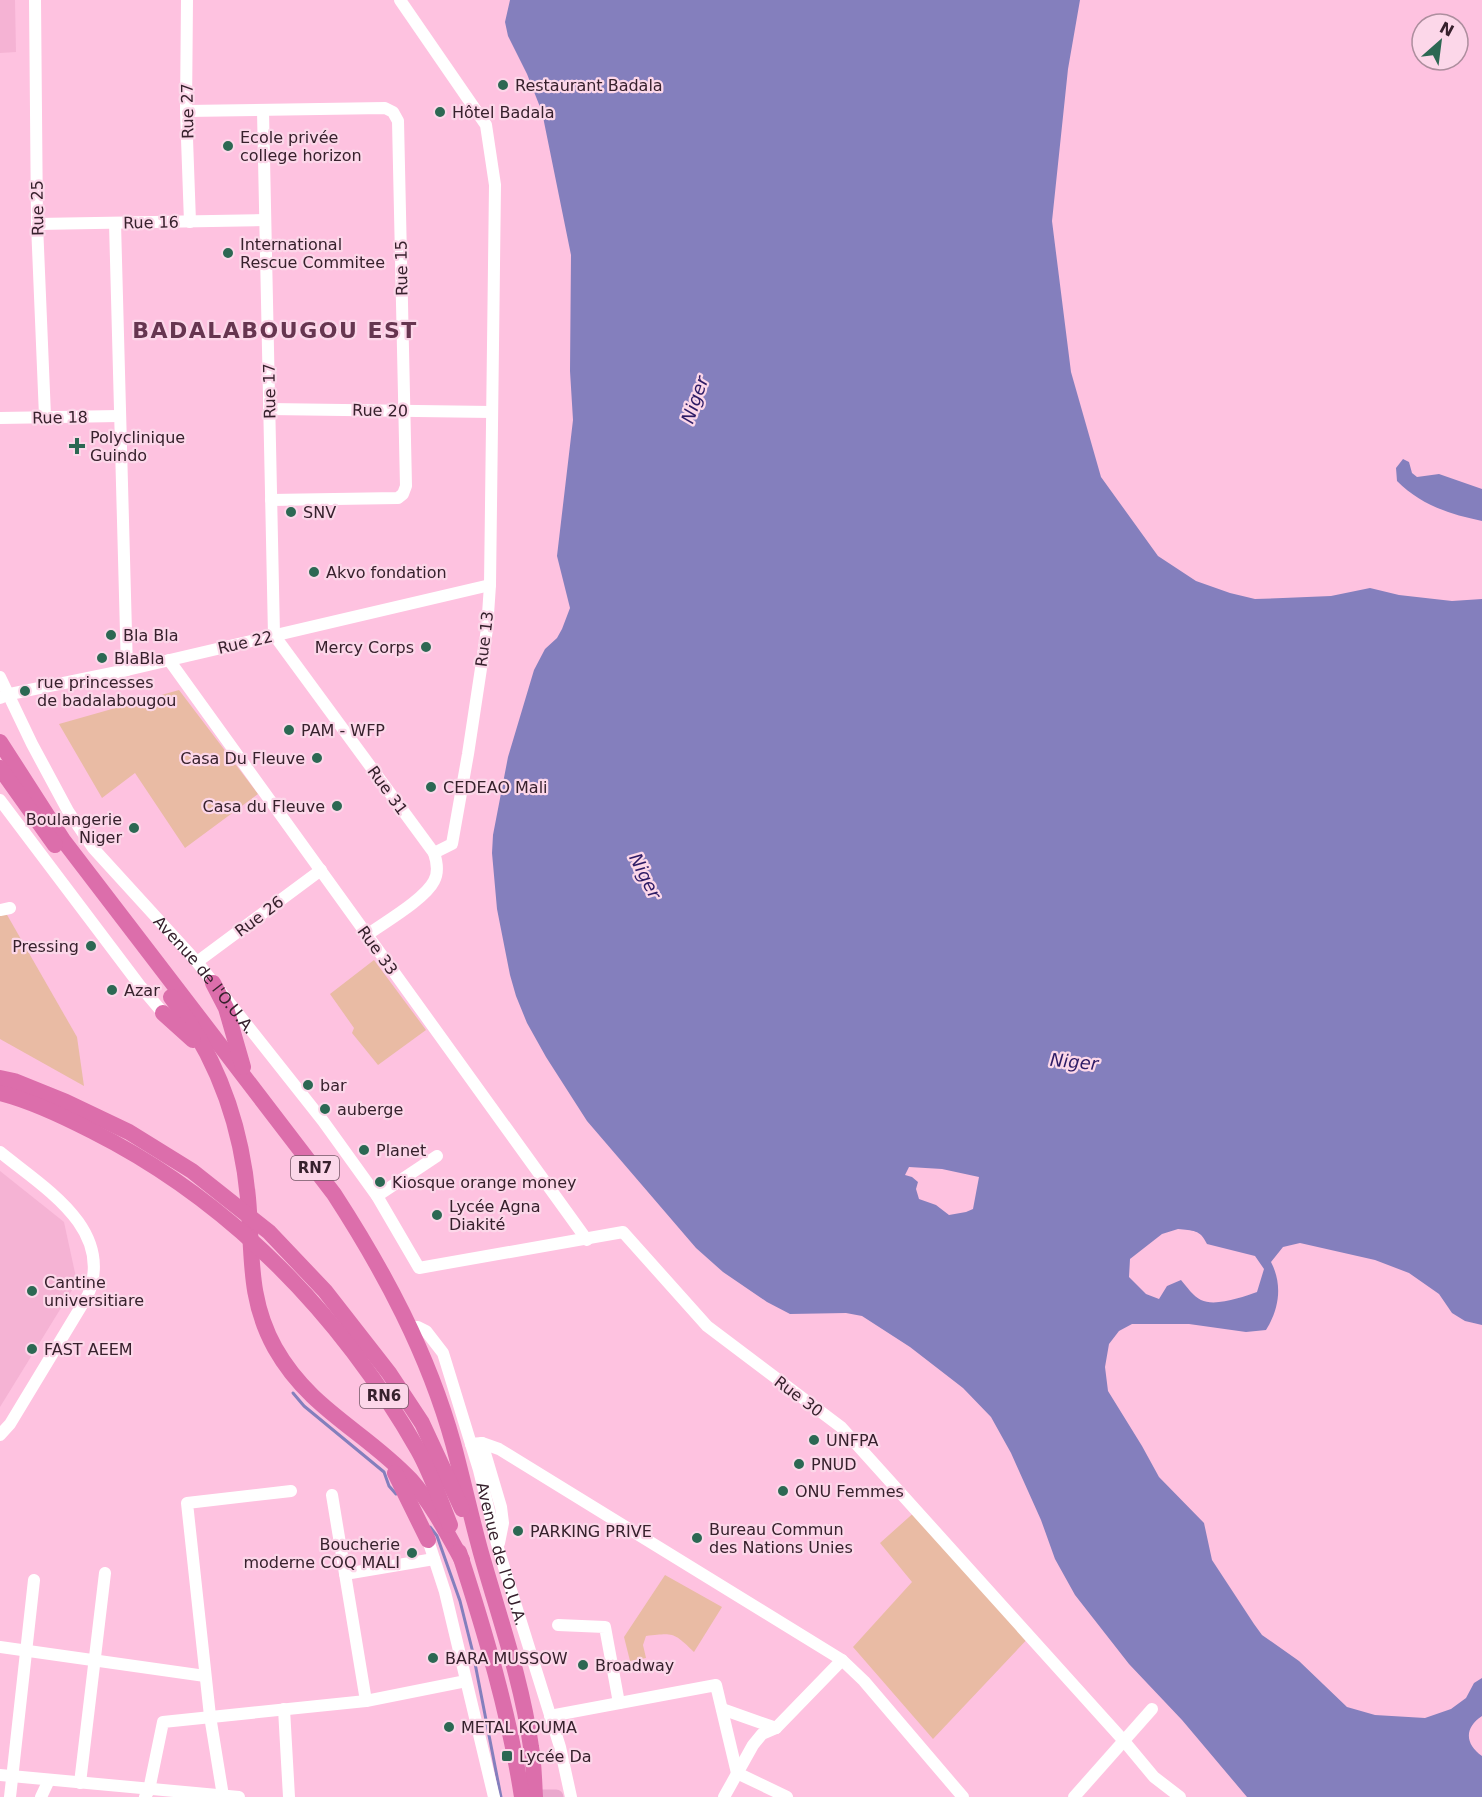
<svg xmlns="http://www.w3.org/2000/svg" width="1482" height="1797" font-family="'DejaVu Sans',sans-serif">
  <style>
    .built { fill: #f5b3d4 }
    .green { fill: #e9bba4 }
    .water { fill: #847fbd; fill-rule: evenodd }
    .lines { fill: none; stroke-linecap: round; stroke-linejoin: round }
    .stream { stroke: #847fbd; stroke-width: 3 }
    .minor { stroke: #fff; stroke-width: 12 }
    .major { stroke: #eaa8cd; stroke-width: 15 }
    .highway { stroke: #dc6eab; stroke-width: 16 }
    .poi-dot { fill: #2c6853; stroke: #fcd7e9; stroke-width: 2 }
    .labels { text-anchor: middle; stroke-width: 4.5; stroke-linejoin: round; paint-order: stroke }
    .shield { fill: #fcd7e9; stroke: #725865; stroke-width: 1.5 }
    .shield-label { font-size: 15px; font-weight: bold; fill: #37212d }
    .poi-label { font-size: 16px; fill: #37212d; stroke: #fcd7e9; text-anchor: start }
    .street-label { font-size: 16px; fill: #37212d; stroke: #fcd7e9 }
    .water-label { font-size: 18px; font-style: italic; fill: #2d1b65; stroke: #fcd7e9 }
    .district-label { font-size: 22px; font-weight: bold; letter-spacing: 1.5px; fill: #663650; stroke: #fcd7e9 }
  </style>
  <rect width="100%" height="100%" fill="#fec2e0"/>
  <g class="built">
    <polygon points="0,0 15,0 16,52 0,53"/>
    <polygon points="0,1171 64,1222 77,1282 0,1407"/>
  </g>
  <g class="green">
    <polygon points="179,690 258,794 185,848 135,773 102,798 59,724"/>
    <polygon points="6,913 77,1037 84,1086 0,1039 0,915"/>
    <polygon points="374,960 426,1030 378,1065 352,1033 354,1028 330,994"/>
    <polygon points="918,1509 1033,1633 933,1739 853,1647 912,1582 880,1543"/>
    <path d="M 665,1575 L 722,1607 L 694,1652 C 673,1632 674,1633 646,1636 L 643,1645 L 646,1658 L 630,1661 L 624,1637 Z"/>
  </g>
  <g class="water">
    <path d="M 510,0 L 1080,0 L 1068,69 L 1052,221 L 1071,372 L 1101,477 L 1158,556 L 1196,581 L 1230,593 L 1255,599 L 1283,598 L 1331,596 L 1370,588 L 1399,595 L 1452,601 L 1482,599 L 1482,1325 L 1465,1321 L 1452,1313 L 1439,1294 L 1409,1273 L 1375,1260 L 1300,1243 L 1283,1247 L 1271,1262 C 1283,1285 1279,1309 1266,1330 L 1246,1332 L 1189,1324 L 1132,1324 L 1119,1331 L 1109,1344 L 1105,1367 L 1108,1391 L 1142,1446 L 1159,1477 L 1204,1523 L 1212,1560 L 1254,1624 L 1262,1635 L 1299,1661 L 1347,1707 L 1375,1715 L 1425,1718 L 1451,1709 L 1466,1698 L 1474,1683 L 1482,1678 L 1482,1716 C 1464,1728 1465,1744 1482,1756 L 1482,1797 L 1247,1797 L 1182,1720 L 1129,1664 L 1075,1595 L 1055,1559 L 1041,1520 L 1011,1453 L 991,1417 L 963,1388 L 910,1347 L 862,1316 L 846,1313 L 790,1314 L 767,1302 L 723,1272 L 696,1248 L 587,1121 L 546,1057 L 527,1023 L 516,996 L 510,975 L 497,909 L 492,853 L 493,835 L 508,757 L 534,670 L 545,649 L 557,638 L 562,629 L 570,608 L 557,556 L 573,420 L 570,371 L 571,255 L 542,112 L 527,74 L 508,36 L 505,22 ZM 909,1167 L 942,1169 L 979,1177 L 973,1209 L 966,1212 L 949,1215 L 936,1205 L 919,1199 L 916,1189 L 918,1182 L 912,1177 L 905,1175 ZM 1178,1229 C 1193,1231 1200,1229 1207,1244 L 1255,1256 L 1264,1269 L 1257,1292 C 1243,1297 1215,1307 1201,1300 C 1193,1296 1187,1287 1181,1280 L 1167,1286 L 1159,1299 L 1146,1294 L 1129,1277 L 1130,1259 L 1162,1234 Z"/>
    <path d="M 1403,459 L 1409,462 L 1412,473 L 1417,477 L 1439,474 L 1482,489 L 1482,521 C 1449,514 1421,505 1397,481 L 1396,468 Z"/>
  </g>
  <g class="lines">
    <g class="stream">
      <polyline points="293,1393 304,1406 384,1472 389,1486 396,1494"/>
      <polyline points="430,1527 437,1536 460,1601 473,1653 501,1797"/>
    </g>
    <g class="minor">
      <polyline points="35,0 37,224 45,416"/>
      <polyline points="187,0 186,111 190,222"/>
      <polyline points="400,0 486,125 495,185 490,585 487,629 468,754 452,844 434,853"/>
      <polyline points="186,111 385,108 393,112 398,121 406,486 403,494 398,498 271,500"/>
      <path d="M 263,111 L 274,635 L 434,853 C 437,862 439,872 434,881 C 425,899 385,922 367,935"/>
      <polyline points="115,223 127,670"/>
      <polyline points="37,224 265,220"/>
      <polyline points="269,409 492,412"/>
      <polyline points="0,418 119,416"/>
      <polyline points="169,660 587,1240"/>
      <path id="s1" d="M 0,677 L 32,744 L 68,811 L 93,848 L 197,962 L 323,1121 L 377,1196 L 419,1268 L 623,1232 L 707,1326 L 841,1427 L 1124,1741 L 1154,1777 L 1180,1797"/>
      <polyline points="0,698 10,694 127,670 490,585"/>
      <polyline points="0,800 141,987 163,1013"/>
      <polyline points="0,910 10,908"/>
      <polyline points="197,962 321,870"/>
      <path d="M 0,1152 C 44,1188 115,1229 88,1295 L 10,1424 L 0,1435"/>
      <polyline points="377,1196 437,1156"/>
      <path id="s2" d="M 410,1327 L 418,1327 L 426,1331 L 443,1353 L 479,1470 L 498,1548 L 560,1747 L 571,1797"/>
      <polyline points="482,1443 501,1507 503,1523 499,1543"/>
      <polyline points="471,1444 482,1443 499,1449 842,1660 864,1681 963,1797"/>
      <polyline points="332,1495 366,1701"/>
      <polyline points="428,1540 445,1592 494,1797"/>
      <polyline points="345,1574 434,1559"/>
      <polyline points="558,1625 605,1627 619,1703"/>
      <polyline points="0,1647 205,1676"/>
      <polyline points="284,1709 289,1797"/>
      <polyline points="722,1709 776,1728 842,1660"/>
      <polyline points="550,1716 716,1685 737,1773"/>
      <polyline points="737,1773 787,1797"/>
      <polyline points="0,1775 239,1797"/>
      <polyline points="80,1783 105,1573"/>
      <polyline points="223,1796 210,1716 187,1503 291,1491"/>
      <polyline points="10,1797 34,1580"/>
      <polyline points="41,1797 49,1780"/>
      <polyline points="145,1797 149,1790 163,1722 366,1701 466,1681"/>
      <polyline points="724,1797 753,1745 762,1734 776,1728"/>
      <polyline points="1074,1797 1152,1709"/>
    </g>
    <polyline class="major" points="533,1797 556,1797"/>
    <g class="highway">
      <path d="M 0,742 L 63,840 L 334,1194 C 384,1271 428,1353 453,1443 C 463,1480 471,1517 481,1553 C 499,1617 522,1681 531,1747 C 534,1764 534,1780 535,1797"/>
      <polyline points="0,768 55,845"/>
      <polyline points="213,983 226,1008 243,1067"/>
      <path d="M 171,997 C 217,1056 241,1123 248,1198 C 253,1252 247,1298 275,1348 C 310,1410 365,1431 411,1480 C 432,1504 447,1533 462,1560"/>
      <polyline points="163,1013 193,1040"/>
      <polyline points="0,1078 14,1081 66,1102 129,1132 192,1171 269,1232 325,1291 389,1373 422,1423 462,1509"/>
      <path d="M 0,1093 C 32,1101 63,1116 92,1131 C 231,1201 341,1315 418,1450 C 431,1473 440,1500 450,1525"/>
      <polyline points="395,1473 428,1540"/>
      <path d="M 459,1552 C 485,1632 509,1713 522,1797"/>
    </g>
  </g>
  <g class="poi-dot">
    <circle cx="503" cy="85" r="6"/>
    <circle cx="440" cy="112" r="6"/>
    <circle cx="228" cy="146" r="6"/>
    <circle cx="228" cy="253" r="6"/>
    <path d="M74 437h6v6h6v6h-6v6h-6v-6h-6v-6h6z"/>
    <circle cx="291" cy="512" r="6"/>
    <circle cx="314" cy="572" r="6"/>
    <circle cx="111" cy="635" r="6"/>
    <circle cx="426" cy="647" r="6"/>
    <circle cx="102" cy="658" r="6"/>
    <circle cx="25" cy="691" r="6"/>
    <circle cx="289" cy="730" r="6"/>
    <circle cx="317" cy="758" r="6"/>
    <circle cx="431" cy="787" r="6"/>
    <circle cx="337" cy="806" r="6"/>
    <circle cx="134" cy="828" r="6"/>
    <circle cx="91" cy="946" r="6"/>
    <circle cx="112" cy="990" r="6"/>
    <circle cx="308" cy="1085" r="6"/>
    <circle cx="325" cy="1109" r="6"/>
    <circle cx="364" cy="1150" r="6"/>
    <circle cx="380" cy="1182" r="6"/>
    <circle cx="437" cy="1215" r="6"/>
    <circle cx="32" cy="1291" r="6"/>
    <circle cx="32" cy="1349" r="6"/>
    <circle cx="814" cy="1440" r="6"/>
    <circle cx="799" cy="1464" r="6"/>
    <circle cx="783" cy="1491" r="6"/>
    <circle cx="518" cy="1531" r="6"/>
    <circle cx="697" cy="1538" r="6"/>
    <circle cx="412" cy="1553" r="6"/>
    <circle cx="433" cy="1658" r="6"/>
    <circle cx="583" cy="1665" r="6"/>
    <circle cx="449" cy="1727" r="6"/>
    <rect x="501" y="1750" width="12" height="12" rx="3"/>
  </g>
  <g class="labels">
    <g class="shield">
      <rect x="291" y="1156" width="48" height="24" rx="4.5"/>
      <rect x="360" y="1384" width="48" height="24" rx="4.5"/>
    </g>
    <g class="shield-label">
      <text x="315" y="1173">RN7</text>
      <text x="384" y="1401">RN6</text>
    </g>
    <g class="poi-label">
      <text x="515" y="91">Restaurant Badala</text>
      <text x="452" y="118">Hôtel Badala</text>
      <text x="240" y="143">Ecole privée<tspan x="240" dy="18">college horizon</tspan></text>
      <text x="240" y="250">International<tspan x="240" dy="18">Rescue Commitee</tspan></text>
      <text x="90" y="443">Polyclinique<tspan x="90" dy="18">Guindo</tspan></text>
      <text x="303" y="518">SNV</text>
      <text x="326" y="578">Akvo fondation</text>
      <text x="123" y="641">Bla Bla</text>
      <text x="414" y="653" text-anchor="end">Mercy Corps</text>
      <text x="114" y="664">BlaBla</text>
      <text x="37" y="688">rue princesses<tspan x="37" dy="18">de badalabougou</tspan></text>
      <text x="301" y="736">PAM - WFP</text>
      <text x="305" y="764" text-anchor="end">Casa Du Fleuve</text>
      <text x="443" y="793">CEDEAO Mali</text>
      <text x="325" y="812" text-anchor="end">Casa du Fleuve</text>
      <text x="122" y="825" text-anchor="end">Boulangerie<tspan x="122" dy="18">Niger</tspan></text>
      <text x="79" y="952" text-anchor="end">Pressing</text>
      <text x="124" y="996">Azar</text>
      <text x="320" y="1091">bar</text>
      <text x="337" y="1115">auberge</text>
      <text x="376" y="1156">Planet</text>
      <text x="392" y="1188">Kiosque orange money</text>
      <text x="449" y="1212">Lycée Agna<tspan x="449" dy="18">Diakité</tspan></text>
      <text x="44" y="1288">Cantine<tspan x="44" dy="18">universitiare</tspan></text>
      <text x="44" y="1355">FAST AEEM</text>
      <text x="826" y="1446">UNFPA</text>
      <text x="811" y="1470">PNUD</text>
      <text x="795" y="1497">ONU Femmes</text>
      <text x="709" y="1535">Bureau Commun<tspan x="709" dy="18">des Nations Unies</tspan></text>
      <text x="530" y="1537">PARKING PRIVE</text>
      <text x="400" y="1550" text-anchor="end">Boucherie<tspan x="400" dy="18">moderne COQ MALI</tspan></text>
      <text x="445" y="1664">BARA MUSSOW</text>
      <text x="595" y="1671">Broadway</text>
      <text x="461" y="1733">METAL KOUMA</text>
      <text x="519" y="1762">Lycée Da</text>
    </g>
    <g class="street-label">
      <text transform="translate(187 111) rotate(-91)" y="6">Rue 27</text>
      <text transform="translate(37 208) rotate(-91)" y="6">Rue 25</text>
      <text transform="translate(151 222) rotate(-1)" y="6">Rue 16</text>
      <text transform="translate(401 268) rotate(-91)" y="6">Rue 15</text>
      <text transform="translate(269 391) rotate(-91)" y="6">Rue 17</text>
      <text transform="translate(380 410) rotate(1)" y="6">Rue 20</text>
      <text transform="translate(60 417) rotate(-1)" y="6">Rue 18</text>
      <text transform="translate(484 639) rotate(-83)" y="6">Rue 13</text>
      <text transform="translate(245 642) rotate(-13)" y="6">Rue 22</text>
      <text transform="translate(388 790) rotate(54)" y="6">Rue 31</text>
      <text transform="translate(259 916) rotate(-37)" y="6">Rue 26</text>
      <text transform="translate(378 950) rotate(54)" y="6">Rue 33</text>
      <text dy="6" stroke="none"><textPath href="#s1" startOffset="364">Avenue de l'O.U.A.</textPath></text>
      <text transform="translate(799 1396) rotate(37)" y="6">Rue 30</text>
      <text dy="6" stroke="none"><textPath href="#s2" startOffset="254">Avenue de l'O.U.A.</textPath></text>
    </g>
    <g class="water-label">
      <text transform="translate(695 400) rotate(-71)" y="6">Niger</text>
      <text transform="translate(645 876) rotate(63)" y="6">Niger</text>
      <text transform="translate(1074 1062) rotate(5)" y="6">Niger</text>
    </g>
    <g class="district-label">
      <text x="275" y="338">BADALABOUGOU EST</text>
    </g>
  </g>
  <g transform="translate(1440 42) rotate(28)"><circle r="28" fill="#fcd7e9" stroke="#ad8e9e" stroke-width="1.5"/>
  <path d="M0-4.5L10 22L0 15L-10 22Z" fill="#2c6853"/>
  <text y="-9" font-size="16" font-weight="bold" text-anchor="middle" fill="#37212d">N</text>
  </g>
</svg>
